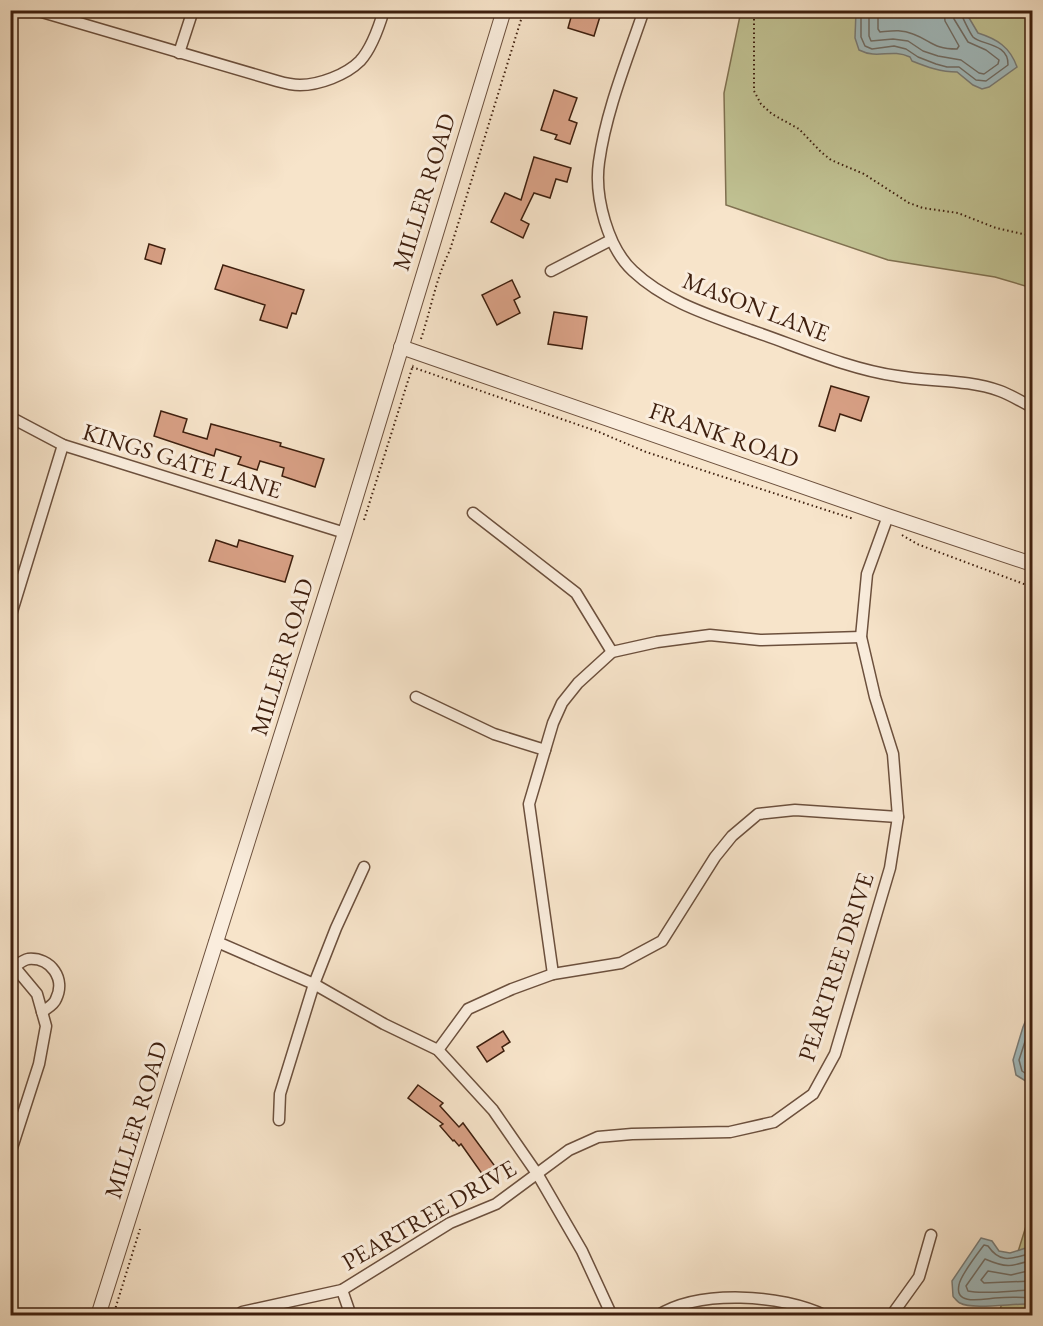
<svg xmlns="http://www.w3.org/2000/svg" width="1043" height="1326" font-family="'EB Garamond',serif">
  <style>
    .green { fill: #c1c394; stroke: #807151; stroke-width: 1.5 }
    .water { fill: #a1bcc0; stroke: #797d79; stroke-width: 1.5 }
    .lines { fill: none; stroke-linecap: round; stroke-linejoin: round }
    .shore { stroke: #706e67; stroke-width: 1.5 }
    .building { fill: #d8a085; stroke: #3e1f0e; stroke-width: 1.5 }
    .minor-casing { stroke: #6c503d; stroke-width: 13 }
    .tertiary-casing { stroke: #6c503d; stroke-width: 16 }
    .path { stroke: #3e1f0e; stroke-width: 2; stroke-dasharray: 1.5 3; stroke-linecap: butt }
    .minor { stroke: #faeddd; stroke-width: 10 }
    .tertiary { stroke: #faeddd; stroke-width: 14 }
    .labels { text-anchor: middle; stroke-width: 6; stroke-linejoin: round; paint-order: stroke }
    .street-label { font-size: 24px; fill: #3e1f0e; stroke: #faeddd }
  </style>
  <rect width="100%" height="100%" fill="#f7e4ca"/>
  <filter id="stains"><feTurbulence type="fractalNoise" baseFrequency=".00333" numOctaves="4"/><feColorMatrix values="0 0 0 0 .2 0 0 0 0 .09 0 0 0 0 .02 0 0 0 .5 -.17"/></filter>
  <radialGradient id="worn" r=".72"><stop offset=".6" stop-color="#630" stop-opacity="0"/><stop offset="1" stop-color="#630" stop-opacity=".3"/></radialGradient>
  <g class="green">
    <polygon points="741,11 1032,11 1032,288 995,277 888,260 726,205 724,93"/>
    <polygon points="1032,1201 1032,1315 998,1316 1031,1210 1029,1208"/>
  </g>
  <g class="water">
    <path d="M 856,11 L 965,11 L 978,33 C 997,39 1010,47 1017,67 L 989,87 L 982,89 L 973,85 L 957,72 C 941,72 927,67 912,61 L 910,57 C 890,48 879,60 859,50 L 855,38 Z"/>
    <polygon points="1032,1006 1032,1085 1016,1075 1013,1060 1023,1027"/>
    <path d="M 981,1238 L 992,1241 L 999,1251 L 1010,1253 L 1032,1246 L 1032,1304 C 1015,1303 972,1310 960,1303 C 959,1303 953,1297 953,1296 L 952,1281 Z"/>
  </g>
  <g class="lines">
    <g class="shore">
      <path d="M 861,10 L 861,37 L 865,46 L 872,49 L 894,46 L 906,49 L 918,57 L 936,64 L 947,67 L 959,67 L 976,80 L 986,81 L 1008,65 C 1009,43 981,45 973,37 C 970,33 961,15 960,10"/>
      <polyline points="869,10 869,36 871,41 893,39 908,41 923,51 938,56 961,60 979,73 984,74 998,64 999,60 986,50 968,42 954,19 953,10"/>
      <path d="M 878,10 L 878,29 L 880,32 C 891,31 901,29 913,34 C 932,41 933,49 957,49 L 959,46 L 945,21 L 944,10"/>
      <polyline points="1032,1020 1019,1060 1022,1071 1032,1078"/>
      <path d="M 1032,1253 C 1013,1258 1001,1265 988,1246 L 984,1245 C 978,1253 960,1276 959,1285 C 954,1306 983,1299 995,1298 C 1007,1297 1020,1297 1032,1298"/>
      <path d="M 1032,1260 C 1010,1267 1006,1268 985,1259 L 966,1286 L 968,1291 C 983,1295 1015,1290 1032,1290"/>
      <polyline points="1032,1270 1011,1275 988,1271 981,1280 984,1283 1032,1281"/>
    </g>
  </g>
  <g class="building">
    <polygon points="573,10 602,10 594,36 568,28"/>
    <polygon points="554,90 577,98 569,120 577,123 570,144 555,139 557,135 541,130"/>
    <polygon points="534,157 571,168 567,182 556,179 550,198 534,193 521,220 529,224 523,238 491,222 505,193 521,200"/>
    <polygon points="149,244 165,249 161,264 145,259"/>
    <polygon points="223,265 304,290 296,314 292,313 287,328 260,320 265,305 215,289"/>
    <polygon points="512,280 520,297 514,300 520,313 497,325 482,295"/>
    <polygon points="554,312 587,317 582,349 548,344"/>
    <polygon points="831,386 869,397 861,421 840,414 835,431 819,426"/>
    <polygon points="161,411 187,419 183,432 207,439 211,424 281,443 280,446 324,459 315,487 282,476 284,468 260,461 257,470 238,464 241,457 216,449 214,456 154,436"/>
    <polygon points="216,540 237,547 239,540 293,556 285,582 209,561"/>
    <polygon points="503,1031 510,1042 502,1047 504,1051 487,1062 477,1047"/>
    <polygon points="418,1085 443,1103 440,1106 459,1127 463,1123 497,1169 485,1178 461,1144 459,1146 454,1140 453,1141 440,1126 443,1124 408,1098"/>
  </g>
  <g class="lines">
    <g class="minor-casing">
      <g id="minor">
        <path d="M 35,10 L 277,81 C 284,83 292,85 300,85 C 319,85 346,75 360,61 C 372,48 379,27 384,10"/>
        <path d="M 644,10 C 627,60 606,111 599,162 C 594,197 608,248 633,271 C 666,302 709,315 750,330 C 797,346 848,369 897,376 C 931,382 967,379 1000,391 C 1011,395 1022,402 1032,407"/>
        <polyline points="179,53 193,10"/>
        <polyline points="551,271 611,240"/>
        <polyline points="10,417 63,445 345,533"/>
        <polyline points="473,513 576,593 612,652"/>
        <polyline points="10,618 63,445"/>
        <polyline points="416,697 494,734 545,750"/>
        <polyline points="215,941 314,984 384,1024 438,1050 493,1110 538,1175 582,1251 612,1316"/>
        <polyline points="10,967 17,970 37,994 46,1026 39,1064 10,1154"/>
        <path d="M 12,968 C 17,965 23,960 28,959 C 51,957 66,979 56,999 C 54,1005 47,1008 42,1012"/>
        <polyline points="553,974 529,804 553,723 562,703 578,683 612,652 657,642 710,635 760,640 861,637"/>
        <polyline points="438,1050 468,1009 512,989 553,974 621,963 662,941 715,857 732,836 758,814 795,810 898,817"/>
        <polyline points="279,1120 280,1094 314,984 336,928 364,867"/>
        <polyline points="342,1290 351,1316"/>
        <polyline points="240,1316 242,1312 342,1290 450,1223 496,1204 569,1150 598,1137 632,1134 730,1132 774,1122 813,1094 835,1054 890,868 898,817 893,754 875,697 861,637 867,574 888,516"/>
        <path d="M 657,1316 C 699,1289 782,1294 826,1316"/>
        <polyline points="891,1316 919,1277 931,1235"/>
      </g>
    </g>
    <g class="tertiary-casing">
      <g id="tertiary">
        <polyline points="401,347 888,516 1032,564"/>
        <polyline points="98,1316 345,533 504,10"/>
      </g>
    </g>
    <g class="path">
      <polyline points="754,10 754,91 761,104 772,114 799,129 821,152 831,160 864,174 909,203 923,208 958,213 996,228 1032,236"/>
      <path d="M 421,339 C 431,309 436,278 450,250 L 524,10"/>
      <polyline points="412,367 599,432 646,452 854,519"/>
      <polyline points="364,520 413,365"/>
      <polyline points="902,535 917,544 1032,587"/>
      <polyline points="113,1316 140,1229"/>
    </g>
    <use href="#minor" class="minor"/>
    <use href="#tertiary" class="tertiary"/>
  </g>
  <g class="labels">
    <g class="street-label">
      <text transform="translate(424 192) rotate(-73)" y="8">MILLER ROAD</text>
      <text transform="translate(756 307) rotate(21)" y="8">MASON LANE</text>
      <text transform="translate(724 435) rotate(19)" y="8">FRANK ROAD</text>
      <text transform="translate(182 461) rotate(17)" y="8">KINGS GATE LANE</text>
      <text transform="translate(282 657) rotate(-73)" y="8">MILLER ROAD</text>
      <text transform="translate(836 967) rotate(-72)" y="8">PEARTREE DRIVE</text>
      <text transform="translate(136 1120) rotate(-73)" y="8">MILLER ROAD</text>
      <text transform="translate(429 1215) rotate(-30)" y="8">PEARTREE DRIVE</text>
    </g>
  </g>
  <rect width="1043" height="1326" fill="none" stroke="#f7e4ca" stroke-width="36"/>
  <rect x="12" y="12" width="1019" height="1302" fill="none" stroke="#3e1f0e" stroke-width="3"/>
  <rect x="18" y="18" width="1007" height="1290" fill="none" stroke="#3e1f0e" stroke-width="1.5"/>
  <rect width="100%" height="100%" filter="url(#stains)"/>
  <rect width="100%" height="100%" fill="url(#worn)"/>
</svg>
